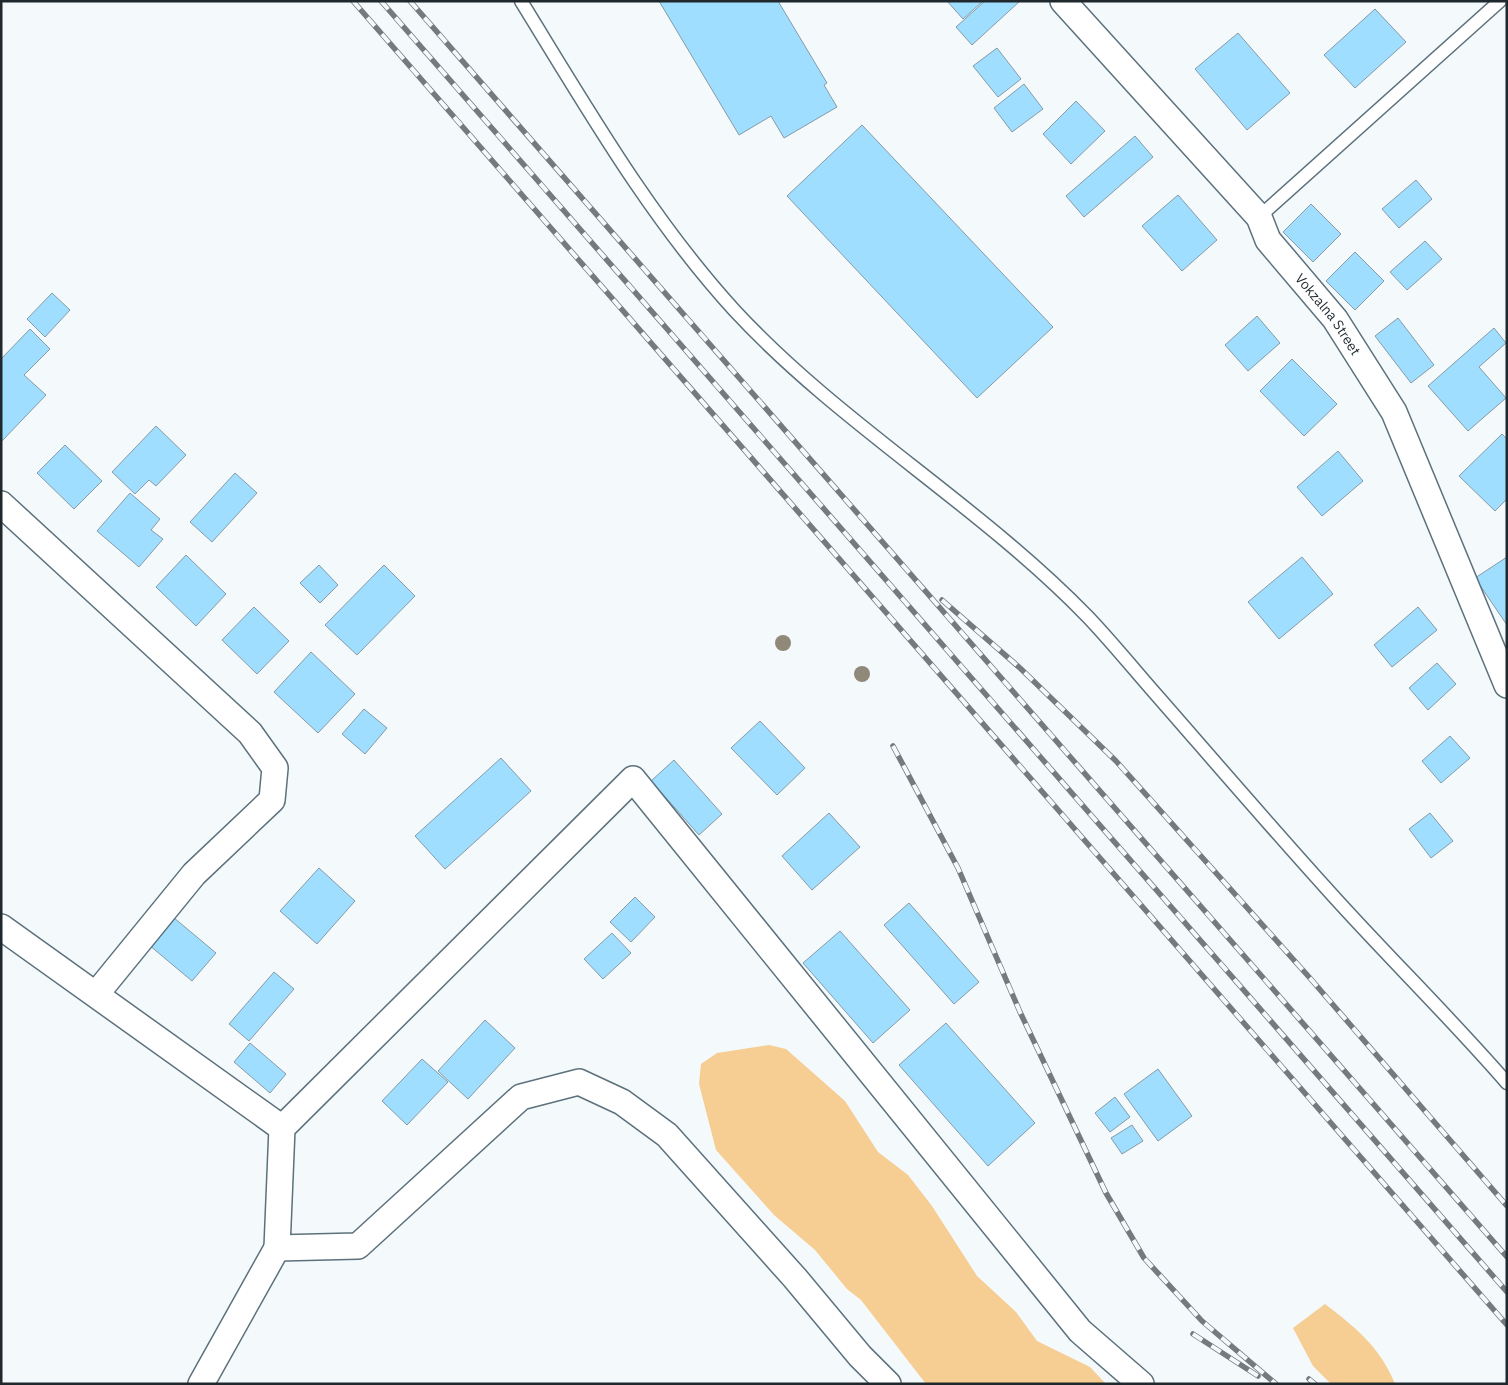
<svg xmlns="http://www.w3.org/2000/svg" width="1508" height="1385" font-family="'IBM Plex Sans',sans-serif">
  <style>
    .green { fill: #f6cd92 }
    .building { fill: #a0deff; stroke: #859ba7 }
    .lines { fill: none; stroke-linecap: round; stroke-linejoin: round }
    .service-casing { stroke: #5c717c; stroke-width: 15 }
    .minor-casing { stroke: #5c717c; stroke-width: 28 }
    .service { stroke: #fff; stroke-width: 12 }
    .minor { stroke: #fff; stroke-width: 25 }
    .rail-casing { stroke: #737b7f; stroke-width: 5.5 }
    .rail { stroke: #f4f9fc; stroke-width: 4; stroke-dasharray: 11; stroke-linecap: butt }
    .tree { fill: #908879 }
    .labels { text-anchor: middle; stroke-width: 4; stroke-linejoin: round; paint-order: stroke }
    .street-label { font-size: 14px; fill: #1f282d; stroke: #f4f9fc }
  </style>
  <rect width="100%" height="100%" fill="#f4f9fc"/>
  <g class="green">
    <polygon points="769,1045 786,1049 845,1101 878,1152 908,1175 932,1206 977,1276 1016,1312 1037,1341 1090,1367 1106,1384 926,1384 861,1300 847,1289 815,1250 774,1215 716,1150 699,1084 701,1064 717,1053"/>
    <path d="M 1325,1304 C 1356,1328 1380,1347 1395,1384 L 1331,1384 L 1313,1366 L 1293,1328 Z"/>
  </g>
  <g class="building">
    <polygon points="659,1 778,1 827,83 824,85 837,107 784,138 771,116 739,135"/>
    <polygon points="947,1 983,1 963,19"/>
    <polygon points="985,1 1020,1 972,45 956,27"/>
    <polygon points="1375,9 1406,42 1355,88 1324,55"/>
    <polygon points="1238,33 1290,93 1247,130 1195,69"/>
    <polygon points="997,48 1021,79 998,97 973,66"/>
    <polygon points="1024,84 1043,109 1012,132 994,108"/>
    <polygon points="1076,101 1105,131 1071,164 1043,134"/>
    <polygon points="862,125 1053,327 977,398 787,196"/>
    <polygon points="1135,136 1153,157 1084,217 1066,196"/>
    <polygon points="1416,180 1432,199 1399,228 1382,209"/>
    <polygon points="1178,195 1217,240 1182,271 1142,226"/>
    <polygon points="1311,204 1341,234 1313,262 1283,232"/>
    <polygon points="1425,241 1442,259 1407,290 1390,272"/>
    <polygon points="1355,252 1384,281 1355,310 1326,281"/>
    <polygon points="52,293 70,310 45,337 27,319"/>
    <polygon points="1257,316 1280,343 1248,371 1225,345"/>
    <polygon points="1398,318 1434,365 1411,383 1375,336"/>
    <polygon points="1494,328 1506,343 1479,367 1506,398 1468,431 1428,386"/>
    <polygon points="30,329 50,349 24,375 46,395 1,442 1,359"/>
    <polygon points="1292,359 1337,404 1304,436 1260,391"/>
    <polygon points="156,426 186,455 156,486 149,480 135,494 112,472"/>
    <polygon points="1502,434 1507,439 1507,499 1495,511 1459,476"/>
    <polygon points="65,445 102,481 74,509 37,473"/>
    <polygon points="1338,451 1363,481 1322,516 1297,487"/>
    <polygon points="235,473 257,493 212,542 190,522"/>
    <polygon points="130,493 160,519 151,530 163,539 139,567 97,531"/>
    <polygon points="186,555 226,594 196,626 156,587"/>
    <polygon points="1302,557 1333,594 1279,639 1248,602"/>
    <polygon points="1507,557 1507,625 1475,578"/>
    <polygon points="319,565 338,585 320,603 300,583"/>
    <polygon points="384,565 415,596 357,655 325,625"/>
    <polygon points="254,607 289,641 257,674 222,640"/>
    <polygon points="1418,607 1437,630 1392,667 1374,645"/>
    <polygon points="311,652 355,694 318,733 274,692"/>
    <polygon points="1437,663 1456,684 1428,710 1409,688"/>
    <polygon points="364,709 387,728 365,754 342,734"/>
    <polygon points="760,721 805,768 777,795 731,748"/>
    <polygon points="1450,736 1470,758 1441,783 1422,761"/>
    <polygon points="501,758 531,791 445,869 415,836"/>
    <polygon points="674,760 722,814 699,835 651,781"/>
    <polygon points="829,813 860,847 812,890 782,856"/>
    <polygon points="1430,813 1453,841 1431,858 1409,829"/>
    <polygon points="319,868 355,901 317,944 280,911"/>
    <polygon points="635,897 655,917 631,942 610,922"/>
    <polygon points="909,903 979,982 954,1004 884,925"/>
    <polygon points="173,917 216,953 192,981 149,945"/>
    <polygon points="840,931 910,1010 873,1043 803,963"/>
    <polygon points="612,933 631,953 603,979 584,959"/>
    <polygon points="274,972 294,989 249,1041 229,1024"/>
    <polygon points="485,1020 515,1048 468,1099 438,1071"/>
    <polygon points="946,1023 1035,1123 988,1166 899,1065"/>
    <polygon points="250,1043 286,1074 270,1093 234,1062"/>
    <polygon points="422,1059 448,1082 407,1125 382,1101"/>
    <polygon points="1158,1069 1192,1116 1158,1141 1124,1094"/>
    <polygon points="1115,1097 1130,1117 1110,1132 1095,1113"/>
    <polygon points="1132,1125 1143,1141 1122,1154 1111,1138"/>
  </g>
  <g class="lines">
    <g class="service-casing">
      <g id="service">
        <path d="M 521,1 C 587,108 650,218 735,311 C 841,425 978,504 1087,616 C 1112,642 1136,672 1160,699 C 1215,762 1270,826 1326,888 C 1385,954 1449,1016 1507,1083"/>
        <polyline points="1259,217 1500,1"/>
      </g>
    </g>
    <g class="minor-casing">
      <g id="minor">
        <path id="s1" d="M 1063,1 L 1259,217 L 1268,240 L 1335,319 L 1394,412 L 1507,685"/>
        <polyline points="1,504 250,733 275,768 272,800 194,874 97,993"/>
        <polyline points="1,927 282,1128"/>
        <polyline points="201,1384 277,1248"/>
        <polyline points="888,1384 860,1356 795,1278 667,1135 622,1102 579,1082 521,1097 358,1246 277,1248 282,1128 633,779 1080,1331 1141,1384"/>
      </g>
    </g>
    <use href="#service" class="service"/>
    <use href="#minor" class="minor"/>
    <g class="rail-casing">
      <g id="rail">
        <polyline points="353,1 1507,1325"/>
        <polyline points="381,1 1507,1292"/>
        <polyline points="410,1 1507,1257"/>
        <polyline points="942,600 1020,668 1116,761 1309,977 1507,1206"/>
        <polyline points="893,746 958,868 1020,1012 1106,1193 1144,1258 1202,1321 1276,1384"/>
        <polyline points="1193,1334 1258,1376"/>
        <polyline points="1309,1379 1315,1384"/>
      </g>
    </g>
    <use href="#rail" class="rail"/>
  </g>
  <g class="tree">
    <circle cx="783" cy="643" r="8"/>
    <circle cx="862" cy="674" r="8"/>
  </g>
  <g class="labels">
    <g class="street-label">
      <text dy="5" stroke="none"><textPath href="#s1" startOffset="412">Vokzalna Street</textPath></text>
    </g>
  </g>
  <rect width="1508" height="1385" fill="none" stroke="#1f282d" stroke-width="5"/>
</svg>
